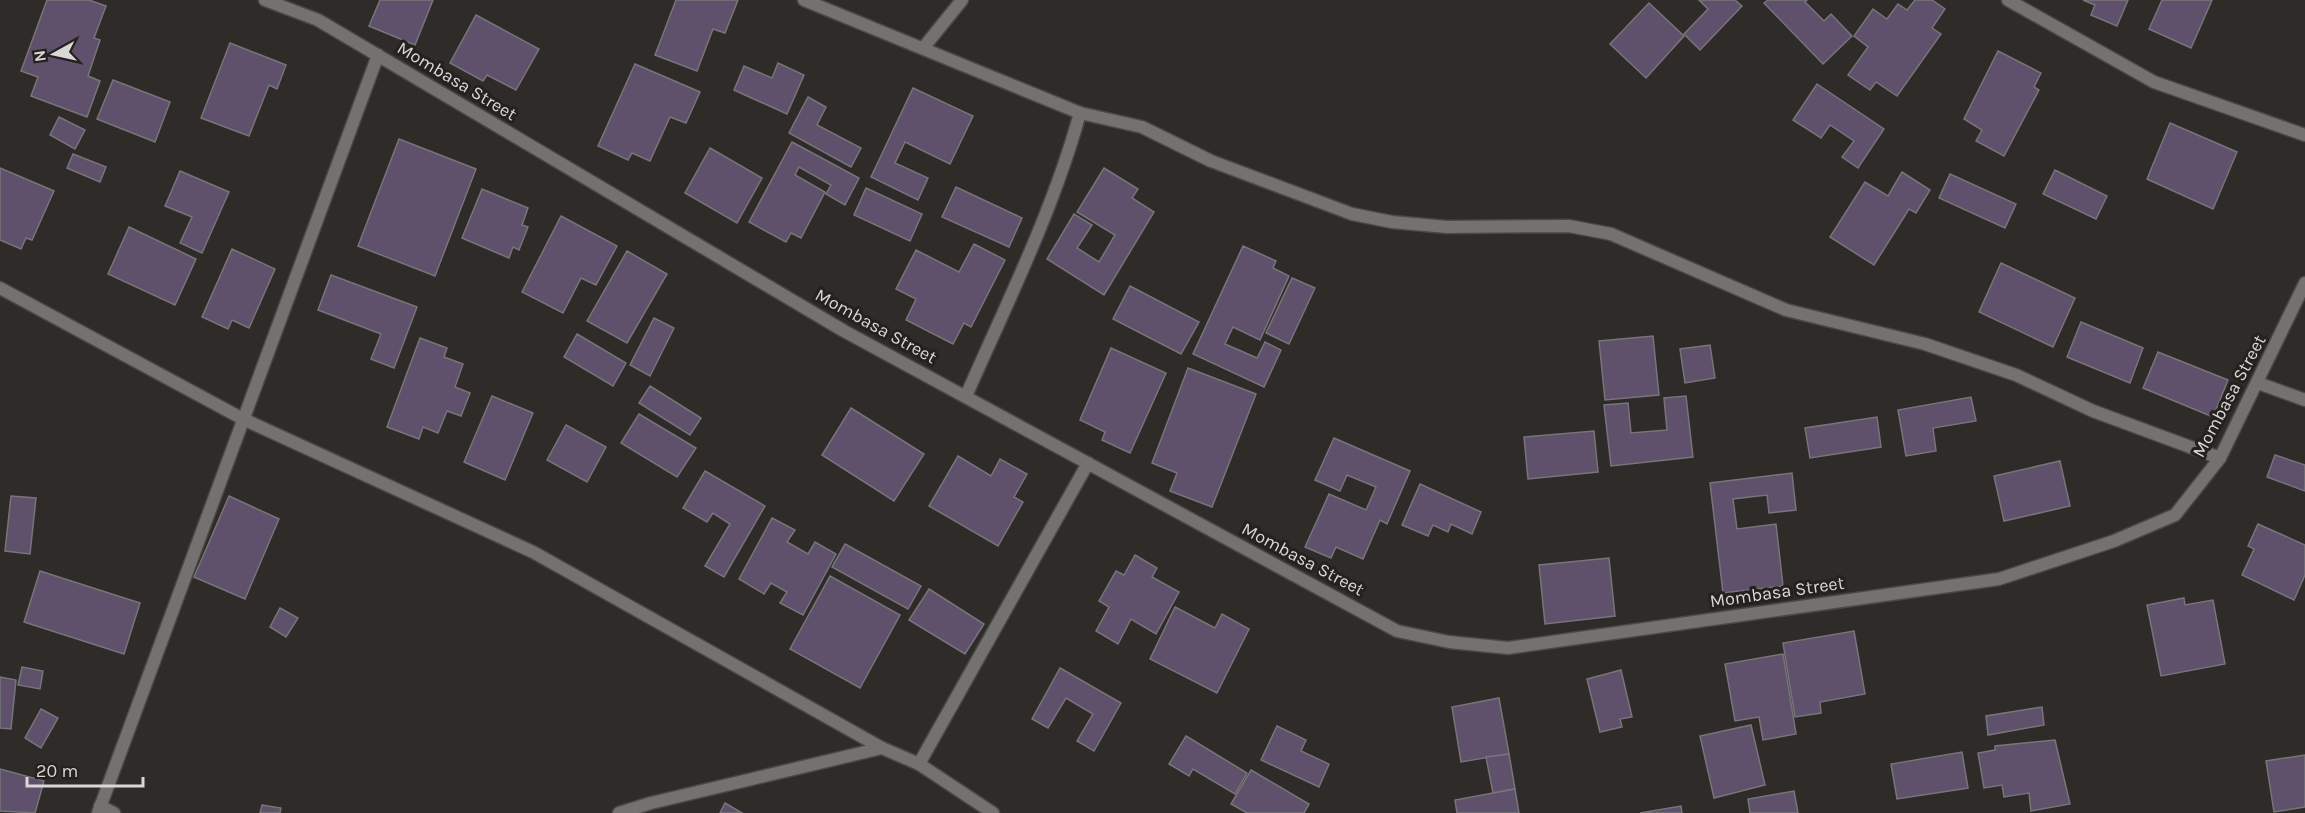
<svg xmlns="http://www.w3.org/2000/svg" width="2305" height="813" font-family="Karla,sans-serif">
  <style>
    .building { fill: #5f506b; stroke: #777579; stroke-width: 1.5 }
    .lines { fill: none; stroke-linecap: round; stroke-linejoin: round }
    .minor-casing { stroke: #4a4744; stroke-width: 15 }
    .minor { stroke: #737270; stroke-width: 12 }
    .labels { text-anchor: middle; stroke-width: 6; stroke-linejoin: round; paint-order: stroke }
    .street-label { font-size: 18px; fill: #dad8d6; stroke: #24211f }
  </style>
  <rect width="100%" height="100%" fill="#2e2b28"/>
  <g class="building">
    <polygon points="47,0 89,0 106,6 94,38 100,40 88,76 100,81 87,117 31,96 38,77 21,71"/>
    <polygon points="380,0 433,0 415,45 369,26"/>
    <polygon points="676,0 738,0 725,33 713,29 697,71 655,55"/>
    <polygon points="1699,0 1735,0 1742,6 1700,50 1684,34 1708,9"/>
    <polygon points="1768,0 1807,0 1805,2 1824,21 1831,14 1852,36 1823,64 1764,3"/>
    <polygon points="1915,0 1932,0 1945,9 1932,28 1941,34 1897,96 1876,82 1870,90 1848,75 1868,47 1854,36 1873,9 1887,19 1898,4 1907,10"/>
    <polygon points="2083,0 2128,0 2117,26 2091,15 2095,5"/>
    <polygon points="2162,0 2212,0 2191,48 2149,29"/>
    <polygon points="1649,3 1684,36 1646,78 1610,44"/>
    <polygon points="476,15 539,49 516,90 487,75 483,81 450,63"/>
    <polygon points="230,43 286,65 277,89 269,85 249,136 201,118"/>
    <polygon points="1998,51 2041,73 2034,87 2039,90 2004,156 1976,141 1982,130 1964,119"/>
    <polygon points="778,63 804,75 787,114 734,90 744,66 772,78"/>
    <polygon points="635,64 700,92 686,123 670,117 650,161 632,153 628,160 598,146"/>
    <polygon points="113,80 170,102 155,142 97,119"/>
    <polygon points="1817,84 1884,129 1858,168 1842,157 1854,141 1830,125 1821,138 1793,120"/>
    <polygon points="913,88 973,116 950,164 905,142 895,163 928,178 918,200 871,177"/>
    <polygon points="808,97 826,107 817,125 861,148 851,167 789,133"/>
    <polygon points="59,117 85,130 75,149 50,135"/>
    <polygon points="2170,123 2237,152 2213,209 2147,179"/>
    <polygon points="399,139 476,169 435,276 358,246"/>
    <polygon points="792,142 859,178 845,205 826,194 831,185 799,167 795,175 825,192 801,238 791,233 786,242 749,222"/>
    <polygon points="710,148 762,178 737,223 685,193"/>
    <polygon points="73,154 106,167 100,182 67,168"/>
    <polygon points="0,168 54,191 32,240 26,238 21,249 0,240"/>
    <polygon points="1104,168 1138,189 1132,198 1154,212 1104,295 1047,259 1074,214 1092,225 1077,248 1099,262 1115,235 1077,212"/>
    <polygon points="2055,170 2107,196 2096,219 2043,194"/>
    <polygon points="180,171 229,192 202,253 180,243 192,217 165,206"/>
    <polygon points="1902,172 1930,190 1916,213 1909,209 1874,265 1830,237 1865,182 1888,196"/>
    <polygon points="1950,174 2016,204 2005,228 1939,198"/>
    <polygon points="956,187 1022,218 1009,247 942,217"/>
    <polygon points="866,188 922,214 910,241 854,215"/>
    <polygon points="482,189 528,208 522,225 528,227 519,250 513,247 509,258 462,238"/>
    <polygon points="561,216 617,246 596,285 581,278 563,313 522,292"/>
    <polygon points="129,227 196,259 175,305 108,274"/>
    <polygon points="974,244 1005,260 971,327 964,323 953,344 906,320 916,299 896,289 916,250 959,272"/>
    <polygon points="1243,246 1276,261 1273,268 1289,276 1260,340 1233,327 1225,344 1257,358 1265,342 1281,350 1264,387 1193,354"/>
    <polygon points="232,249 275,269 249,328 232,320 228,329 202,317"/>
    <polygon points="627,251 667,274 627,343 587,321"/>
    <polygon points="2001,263 2075,298 2053,347 1979,312"/>
    <polygon points="331,275 417,307 394,368 371,359 381,334 318,310"/>
    <polygon points="1292,278 1315,288 1289,344 1266,333"/>
    <polygon points="1130,286 1199,322 1181,354 1113,319"/>
    <polygon points="654,318 674,328 650,376 630,365"/>
    <polygon points="2081,322 2143,348 2130,383 2067,357"/>
    <polygon points="577,334 626,363 613,386 564,357"/>
    <polygon points="1653,336 1659,395 1605,400 1599,341"/>
    <polygon points="420,338 447,348 444,357 463,364 455,387 470,393 461,416 447,411 438,433 423,427 419,439 387,427"/>
    <polygon points="1710,345 1715,378 1685,383 1680,349"/>
    <polygon points="1111,348 1166,373 1130,453 1102,440 1105,432 1080,420"/>
    <polygon points="2158,352 2228,380 2213,417 2143,388"/>
    <polygon points="1188,368 1256,394 1212,507 1170,491 1177,473 1152,463"/>
    <polygon points="650,386 701,418 690,435 639,403"/>
    <polygon points="492,396 533,413 505,480 464,462"/>
    <polygon points="1686,396 1693,457 1611,466 1604,405 1628,403 1631,433 1667,430 1664,398"/>
    <polygon points="1971,397 1976,421 1933,428 1936,451 1906,456 1898,410"/>
    <polygon points="851,408 924,454 894,501 822,455"/>
    <polygon points="639,414 696,448 677,477 621,443"/>
    <polygon points="1877,417 1881,447 1810,458 1805,428"/>
    <polygon points="566,425 606,447 587,482 547,460"/>
    <polygon points="1594,431 1598,472 1528,479 1524,437"/>
    <polygon points="1334,438 1410,471 1387,524 1380,520 1363,559 1336,547 1331,558 1305,547 1329,494 1366,510 1376,487 1347,475 1340,491 1315,480"/>
    <polygon points="2275,455 2305,465 2305,491 2267,477"/>
    <polygon points="958,456 991,476 1000,459 1027,474 1014,497 1023,502 998,546 929,506"/>
    <polygon points="2060,461 2070,506 2004,521 1994,476"/>
    <polygon points="705,471 765,506 724,577 705,566 730,524 713,513 707,522 683,508"/>
    <polygon points="1792,473 1796,510 1769,513 1767,495 1733,499 1737,529 1776,524 1783,586 1723,593 1710,483"/>
    <polygon points="1420,484 1481,512 1472,534 1451,524 1448,532 1433,525 1428,536 1402,525"/>
    <polygon points="11,496 36,498 30,554 5,551"/>
    <polygon points="229,496 279,519 245,599 194,577"/>
    <polygon points="772,518 795,530 787,542 808,554 815,542 836,554 803,615 780,603 787,592 771,583 764,594 739,579"/>
    <polygon points="2258,524 2305,545 2305,575 2294,600 2242,575 2254,549 2248,546"/>
    <polygon points="845,544 921,586 908,609 832,567"/>
    <polygon points="1135,555 1157,568 1152,577 1179,592 1156,634 1131,619 1118,644 1096,631 1109,607 1099,601 1116,571 1124,575"/>
    <polygon points="1609,558 1615,616 1545,624 1539,565"/>
    <polygon points="40,571 140,603 124,654 24,622"/>
    <polygon points="830,576 900,615 860,688 790,649"/>
    <polygon points="929,589 984,624 965,654 909,620"/>
    <polygon points="2184,598 2185,605 2213,600 2225,664 2161,676 2147,605"/>
    <polygon points="1175,607 1215,628 1222,614 1249,629 1217,693 1150,659"/>
    <polygon points="280,608 298,618 286,637 270,627"/>
    <polygon points="1854,631 1865,694 1820,702 1821,713 1795,717 1783,643"/>
    <polygon points="1783,654 1796,734 1763,740 1759,717 1735,721 1725,664"/>
    <polygon points="22,667 43,671 40,689 18,685"/>
    <polygon points="1060,668 1121,703 1094,751 1077,741 1093,714 1066,698 1048,728 1032,719"/>
    <polygon points="1621,670 1632,717 1620,719 1622,727 1600,732 1587,679"/>
    <polygon points="0,677 16,680 11,729 0,728"/>
    <polygon points="1499,698 1509,754 1461,762 1452,707"/>
    <polygon points="2042,707 2044,725 1988,735 1986,716"/>
    <polygon points="41,709 58,718 41,748 25,738"/>
    <polygon points="1751,725 1765,785 1714,798 1700,736"/>
    <polygon points="1277,726 1306,740 1301,751 1329,764 1319,787 1261,760"/>
    <polygon points="1186,736 1247,773 1235,794 1193,769 1189,776 1169,764"/>
    <polygon points="2055,740 2070,804 2031,811 2029,793 2004,797 2002,785 1984,788 1978,753 1995,750 1995,746"/>
    <polygon points="1962,752 1968,788 1897,799 1891,764"/>
    <polygon points="1509,754 1515,789 1493,793 1486,757"/>
    <polygon points="2305,755 2305,807 2274,812 2266,761"/>
    <polygon points="0,769 44,781 35,813 0,811"/>
    <polygon points="1251,770 1309,804 1304,813 1247,813 1231,804"/>
    <polygon points="1515,789 1519,813 1457,813 1455,800"/>
    <polygon points="1794,791 1798,813 1750,813 1748,799"/>
    <polygon points="725,803 742,813 720,813"/>
    <polygon points="262,805 281,808 280,813 260,813"/>
    <polygon points="1681,806 1682,813 1640,813"/>
  </g>
  <g class="lines">
    <g class="minor-casing">
      <g id="minor">
        <polyline points="265,0 318,20 844,331 1397,631 1449,642 1508,648 1999,579 2114,541 2175,515 2220,458 2305,283"/>
        <polyline points="804,0 1080,113 1142,127 1211,161 1352,214 1392,222 1447,227 1569,226 1611,234 1786,310 1925,344 2016,375 2093,411 2220,458"/>
        <polyline points="2008,0 2154,82 2305,135"/>
        <polyline points="924,47 962,0"/>
        <polyline points="0,288 243,419 533,552 882,748 919,764 993,813"/>
        <polyline points="2258,383 2305,400"/>
        <path d="M 966,396 C 1007,303 1053,211 1080,113"/>
        <polyline points="919,764 1088,463"/>
        <polyline points="100,806 114,813"/>
        <polyline points="98,813 378,55"/>
        <polyline points="619,813 651,803 882,748"/>
      </g>
    </g>
    <use href="#minor" class="minor"/>
  </g>
  <g class="labels">
    <g class="street-label">
      <text transform="translate(457 81) rotate(31)" y="6">Mombasa Street</text>
      <text transform="translate(876 326) rotate(29)" y="6">Mombasa Street</text>
      <text transform="translate(2229 396) rotate(-62)" y="6">Mombasa Street</text>
      <text transform="translate(1303 559) rotate(28)" y="6">Mombasa Street</text>
      <text transform="translate(1777 592) rotate(-8)" y="6">Mombasa Street</text>
    </g>
  </g>
  <g transform="translate(54 54) rotate(262)" stroke="#24211f" stroke-width="4.5" paint-order="stroke">
  <path d="M0-4.5L10 22L0 15L-10 22Z" fill="#dad8d6"/>
  <text y="-9" font-size="16" font-weight="bold" text-anchor="middle" fill="#dad8d6">N</text>
  </g>
  <path d="M27 777v9h116v-9" fill="none" stroke="#dad8d6" stroke-width="3"/>
  <text x="36" y="777" font-size="18" fill="#dad8d6" stroke="#24211f" stroke-width="4.5" paint-order="stroke">20 m</text>
</svg>
